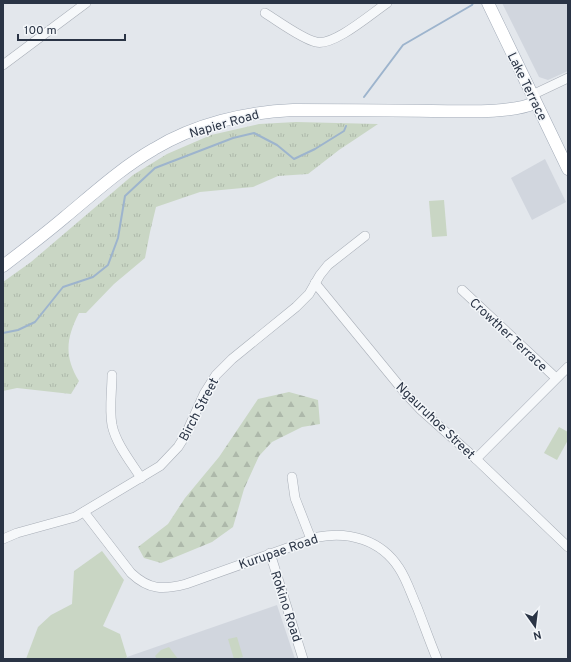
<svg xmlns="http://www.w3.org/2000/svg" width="571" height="662" font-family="Overpass,sans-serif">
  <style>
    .built { fill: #d1d6de }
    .grass { fill: url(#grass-tufts) }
    .forest { fill: url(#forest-firs) }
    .park { fill: #c9d6c4 }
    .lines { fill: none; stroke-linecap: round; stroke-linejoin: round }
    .stream { stroke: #9db4cd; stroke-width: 2 }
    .minor-casing { stroke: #a8aeb7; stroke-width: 10 }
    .major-casing { stroke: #a2abb8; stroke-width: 13 }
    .minor { stroke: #f6f8fa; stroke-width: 9 }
    .major { stroke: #fff; stroke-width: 12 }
    .labels { text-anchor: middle; stroke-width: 3; stroke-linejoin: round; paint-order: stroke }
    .street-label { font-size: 13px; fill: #2a3445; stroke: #f3f6f9 }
  </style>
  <defs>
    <pattern id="grass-tufts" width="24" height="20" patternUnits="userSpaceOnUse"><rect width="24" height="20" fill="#c9d6c4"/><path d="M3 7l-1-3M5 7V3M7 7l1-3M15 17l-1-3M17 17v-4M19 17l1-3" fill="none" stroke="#adb8aa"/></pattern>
    <pattern id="forest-firs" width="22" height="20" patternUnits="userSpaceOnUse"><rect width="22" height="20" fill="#c9d6c4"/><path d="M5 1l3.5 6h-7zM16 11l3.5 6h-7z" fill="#adb8aa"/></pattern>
  </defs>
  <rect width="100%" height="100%" fill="#e3e7ec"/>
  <g class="built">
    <polygon points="502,3 568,3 568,71 548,80 539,77"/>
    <polygon points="545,159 566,202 532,220 511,178"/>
    <polygon points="277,605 295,659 125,659 127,657"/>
  </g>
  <path class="grass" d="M 296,122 L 378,124 L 339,150 L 308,174 L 278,176 L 253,187 L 200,192 L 156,207 L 150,232 L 145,258 L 114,284 L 86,313 L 79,313 C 66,338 64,357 79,381 L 71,394 L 17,388 L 3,391 L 3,282 L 31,262 L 133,175 L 167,154 L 211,135 L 259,124 Z"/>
  <polygon class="forest" points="289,392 318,400 320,424 302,427 272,442 259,456 244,489 233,527 212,542 161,563 144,558 138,547 168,524 185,498 219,457 258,399"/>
  <g class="park">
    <polygon points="444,200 447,236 432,237 429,201"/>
    <polygon points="559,427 568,432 568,440 557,460 544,453"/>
    <polygon points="102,551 124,580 103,626 120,634 127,657 125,659 26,659 38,627 51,615 72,604 74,571"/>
    <polygon points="237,637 243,657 234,659 228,639"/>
    <polygon points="169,647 178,659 157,659 155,656 161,650"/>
  </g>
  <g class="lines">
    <g class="stream">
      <polyline points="364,97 403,45 472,5 473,3"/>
      <polyline points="3,333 18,330 35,322 63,287 93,277 108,265 118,238 125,196 155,168 233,138 254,133 277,145 294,159 315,149 344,131 346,126"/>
    </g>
    <g class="minor-casing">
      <g id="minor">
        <path d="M 265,13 C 278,21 302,39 316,42 C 333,47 372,13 387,3"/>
        <polyline points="3,65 86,3"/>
        <polyline points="532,95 568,78"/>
        <polyline points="315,283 406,394 421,410 475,458 568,547"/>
        <polyline points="462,290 556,378"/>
        <path d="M 112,375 C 112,391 109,409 112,425 C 116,444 131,462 141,478"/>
        <polyline points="476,459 568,367"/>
        <polyline points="292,477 295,498 311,539"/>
        <path d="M 84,512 L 131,573 C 149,590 163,590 186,584 L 318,537 C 349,531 381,540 399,568 C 407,580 411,594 417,607 C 424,625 430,642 437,659"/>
        <polyline points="3,539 17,533 75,517 160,466 178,447 185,436 204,394 216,375 232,359 296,307 309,294 320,275 328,265 365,236"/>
        <polyline points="270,553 303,659"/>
      </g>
    </g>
    <g class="major-casing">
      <g id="major">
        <polyline points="488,3 568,169"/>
        <path d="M 3,266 C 24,250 45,234 65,217 C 94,193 121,168 154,149 C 195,124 246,112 293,110 C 339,110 385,110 432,111 C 460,111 509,114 535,103"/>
      </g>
    </g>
    <use href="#minor" class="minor"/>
    <use href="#major" class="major"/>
  </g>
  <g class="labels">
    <g class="street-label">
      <text transform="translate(528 86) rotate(64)" y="5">Lake Terrace</text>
      <text transform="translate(224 123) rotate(-16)" y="5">Napier Road</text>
      <text transform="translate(509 334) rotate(43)" y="5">Crowther Terrace</text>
      <text transform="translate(198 409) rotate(-62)" y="5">Birch Street</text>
      <text transform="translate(436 420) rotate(44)" y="5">Ngauruhoe Street</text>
      <text transform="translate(278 551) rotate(-19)" y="5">Kurupae Road</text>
      <text transform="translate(287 606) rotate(72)" y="5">Rokino Road</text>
    </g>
  </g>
  <rect width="571" height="662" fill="none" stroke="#2a3445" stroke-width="8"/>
  <g transform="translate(535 626) rotate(166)" stroke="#f3f6f9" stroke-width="3" paint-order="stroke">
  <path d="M0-3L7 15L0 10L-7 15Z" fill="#2a3445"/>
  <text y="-6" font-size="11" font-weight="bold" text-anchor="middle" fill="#2a3445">N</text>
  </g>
  <path d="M18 34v6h107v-6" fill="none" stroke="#2a3445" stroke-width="2"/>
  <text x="24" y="34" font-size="12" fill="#2a3445" stroke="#f3f6f9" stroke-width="3" paint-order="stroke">100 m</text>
</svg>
